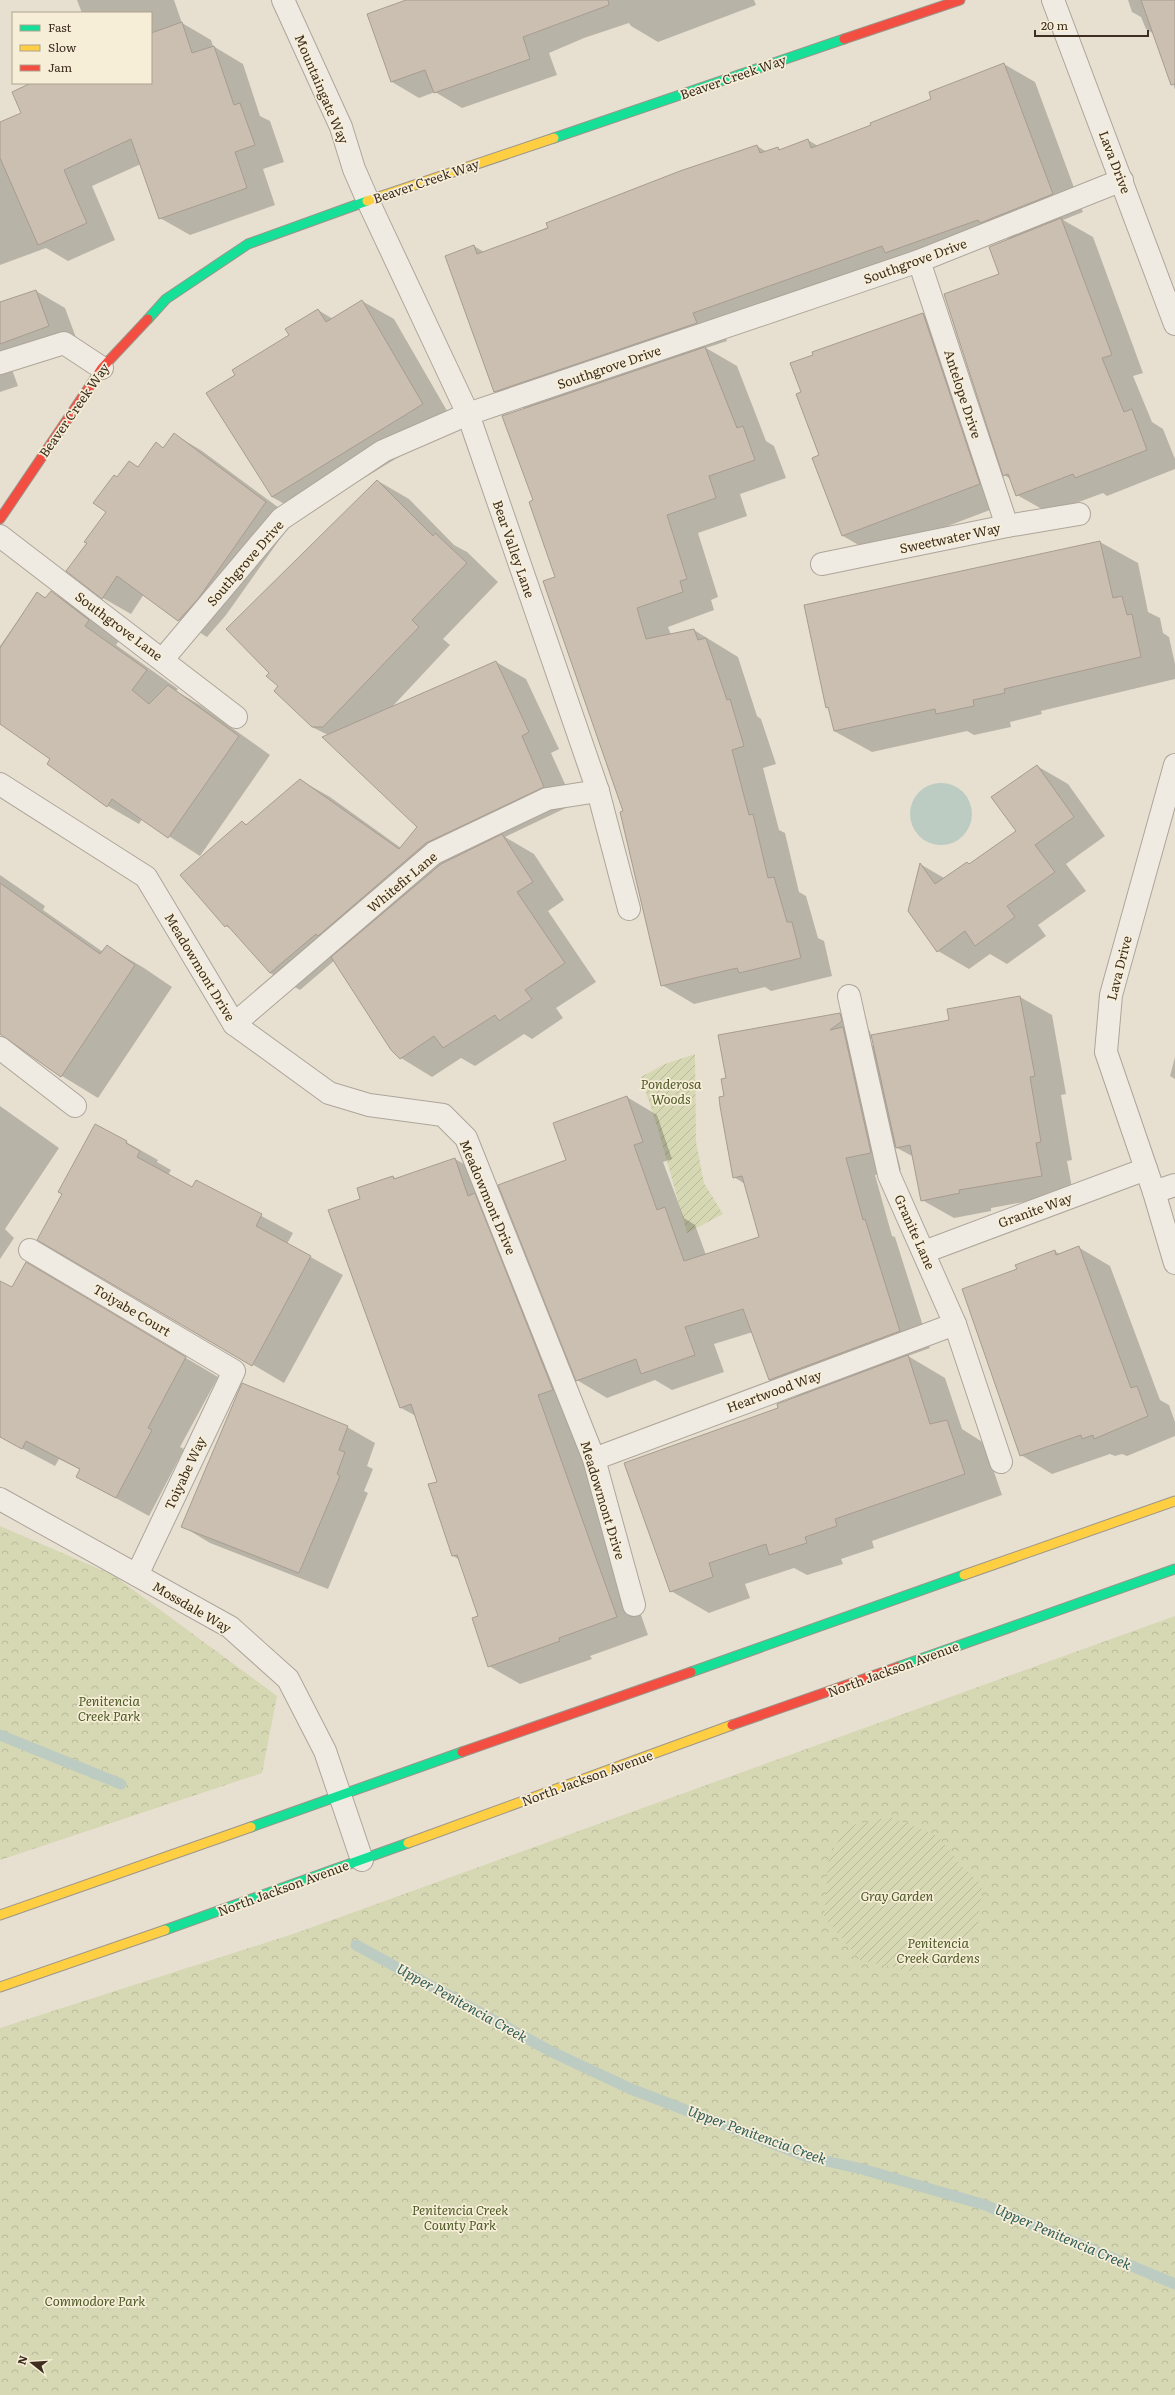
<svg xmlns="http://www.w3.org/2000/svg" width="1175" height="2395" font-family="Literata,serif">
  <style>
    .park { fill: url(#park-crowns) }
    .garden { fill: url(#garden-furrows) }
    .water { fill: #bcccc2 }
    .shadow { fill: #0003; fill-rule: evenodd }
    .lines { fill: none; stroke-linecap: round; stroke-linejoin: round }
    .stream { stroke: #bcccc2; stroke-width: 11 }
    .building { fill: #cbbfb2; stroke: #a89c90 }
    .lane-casing { stroke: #ada599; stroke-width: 24 }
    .street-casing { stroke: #ada599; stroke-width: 24 }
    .fast-casing { stroke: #9c958a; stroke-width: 11 }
    .slow-casing { stroke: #9c958a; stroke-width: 11 }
    .jam-casing { stroke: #9c958a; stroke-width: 11 }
    .lane { stroke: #efebe3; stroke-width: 22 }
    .street { stroke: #efebe3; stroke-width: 22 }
    .fast { stroke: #16e098; stroke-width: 9 }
    .slow { stroke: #ffcf43; stroke-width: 9 }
    .jam { stroke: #f24e42; stroke-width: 9 }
    .labels { text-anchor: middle; stroke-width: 3.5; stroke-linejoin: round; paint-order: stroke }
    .street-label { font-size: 13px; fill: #3d2e20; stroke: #f7eed8 }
    .park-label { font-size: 13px; font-style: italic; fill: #4d5a26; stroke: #f7eed8 }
    .water-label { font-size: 14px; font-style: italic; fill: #2f5d5a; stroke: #f7eed8 }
  </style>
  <defs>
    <pattern id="park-crowns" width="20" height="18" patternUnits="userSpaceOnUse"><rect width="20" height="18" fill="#d6d7b3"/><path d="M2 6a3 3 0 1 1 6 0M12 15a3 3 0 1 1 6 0" fill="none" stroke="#b9b99a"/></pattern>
    <pattern id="garden-furrows" width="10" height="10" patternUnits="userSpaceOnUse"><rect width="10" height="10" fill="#d6d7b3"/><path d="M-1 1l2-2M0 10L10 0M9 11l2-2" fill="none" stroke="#b9b99a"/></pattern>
  </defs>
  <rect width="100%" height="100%" fill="#e7e0d1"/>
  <g class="park">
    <polygon points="0,1526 113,1575 277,1696 262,1773 0,1860"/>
    <polygon points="1175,1616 1175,2395 0,2395 0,2028 296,1933"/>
  </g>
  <g class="garden">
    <polygon points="695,1054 696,1142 704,1183 723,1214 687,1233 658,1129 641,1077 665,1064"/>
    <polygon points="890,1817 938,1836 961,1865 982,1885 978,1924 956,1953 914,1972 860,1960 824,1917 829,1856 848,1826"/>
  </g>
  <circle class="water" cx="941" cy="814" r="31"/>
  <g class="shadow">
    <polygon points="77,0 174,0 182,23 211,40 213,46 243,64 260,116 270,121 284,162 263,169 275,205 190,235 160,218 141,164 92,186 115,240 68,261 46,248 0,265 0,123 23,113 34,83 151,83 151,13 82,13"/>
    <polygon points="409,0 754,0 756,5 658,42 631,26 629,23 584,38 549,53 557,75 462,108 435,92 419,98 392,82"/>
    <polygon points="1128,0 1175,0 1175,90 1166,59 1154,34 1146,29 1141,17 1132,12"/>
    <polygon points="1004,64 1035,82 1083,212 1063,220 1093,237 1143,373 1133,376 1152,422 1163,429 1175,459 1175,469 1107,496 1103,493 1049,513 1017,495 1011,479 1004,475 1001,275 1010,239 1007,238 916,270 723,330 727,341 706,348 737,366 766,441 774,446 786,478 740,494 747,516 698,533 718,597 711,600 714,610 668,627 671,635 694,630 738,657 757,716 761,719 776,764 763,768 779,830 785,833 799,892 806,896 818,938 824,941 832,976 771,991 765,987 694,1004 662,985 624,812 534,501 525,409 494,391 474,246 484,252 757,146 767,152 778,148 781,150 808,140 818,146 872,126 933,99 930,93"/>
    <polygon points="36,291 65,308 78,343 11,367 18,386 0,392 0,303"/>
    <polygon points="362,301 394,319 454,423 304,515 272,497 237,375 290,335 318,310 333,319"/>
    <polygon points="923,314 955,332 1011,502 874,554 843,536 813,459 820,456"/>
    <polygon points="174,434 202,451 294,519 226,615 207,637 179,620 144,594 131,614 103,598 67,571 88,543 107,512 118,478 139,468 156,444 164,448"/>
    <polygon points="378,481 409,499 454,545 467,552 498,582 443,639 450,645 391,708 496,662 526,679 559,749 551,753 574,804 505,837 534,854 564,900 548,911 596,982 556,1008 563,1018 532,1039 524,1034 475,1066 461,1058 432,1077 401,1058 335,960 300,990 270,973 234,931 226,926 242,822 248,825 300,780 330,797 401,848 418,827 328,735 312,727 279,686"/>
    <polygon points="1100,542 1138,563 1148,612 1160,618 1163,633 1169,637 1175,664 1175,679 1041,711 1042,714 1010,722 1011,727 974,735 967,731 872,752 834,731 830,709 827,707 805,606"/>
    <polygon points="51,592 83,610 120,639 116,645 178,689 176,691 200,705 270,755 200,856 142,819 139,824 108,806 0,719 0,646 37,593 46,598"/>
    <polygon points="1037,766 1068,784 1105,836 1066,864 1086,891 1038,925 1046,936 1007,964 990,954 969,969 938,951 920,864 944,878 967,863 971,865 1018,831"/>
    <polygon points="0,875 45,906 43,910 103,952 107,946 144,968 172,987 98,1098 62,1076 0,1033"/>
    <path d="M 1020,997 L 1052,1015 L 1066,1094 L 1061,1095 L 1072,1160 L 1067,1161 L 1073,1193 L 991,1208 L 991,1211 L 954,1218 L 922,1200 L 914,1157 L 895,1147 L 901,1170 L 875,1175 L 892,1236 L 895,1237 L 930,1348 L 908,1356 L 945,1378 L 962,1429 L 984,1443 L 1002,1495 L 872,1541 L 874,1548 L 841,1559 L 843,1564 L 807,1575 L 794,1568 L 745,1584 L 750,1598 L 709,1613 L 671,1591 L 780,1409 L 799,1397 L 769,1380 L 753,1332 L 714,1344 L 724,1372 L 672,1390 L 655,1380 L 607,1398 L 577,1380 L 567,1161 L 627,1097 L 657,1115 L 672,1159 L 663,1162 L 684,1218 L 695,1225 L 706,1255 L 761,1237 L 745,1184 L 734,1177 L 725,1096 L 727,1079 L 840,1014 L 870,1031 L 871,1036 L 951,1021 ZM 872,1037 L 874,1046 L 866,1042 Z"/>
    <polygon points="1175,1057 1175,1079 1170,1076"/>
    <polygon points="0,1106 59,1148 5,1229 14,1238 0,1259"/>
    <polygon points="126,1142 158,1160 157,1162 171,1170 168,1175 192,1189 196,1181 293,1233 287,1244 343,1275 284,1383 39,1239"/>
    <polygon points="455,1159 487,1177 648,1635 590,1656 592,1659 520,1684 489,1666 479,1617 460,1560 453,1556 439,1483 416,1416 401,1408 362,1199 393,1177 397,1179"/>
    <polygon points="1078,1247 1110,1266 1160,1400 1169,1405 1175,1422 1175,1436 1127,1456 1122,1454 1115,1456 1110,1454 1052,1474 1021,1455 1018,1270 1054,1251 1060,1254"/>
    <polygon points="0,1282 12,1289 58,1282 218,1377 180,1447 184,1449 149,1516 77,1477 81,1470 59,1459 55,1466 0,1437"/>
    <polygon points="347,1427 375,1443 367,1466 373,1469 364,1491 368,1493 328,1589 210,1543 182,1526"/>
  </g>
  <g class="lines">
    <g class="stream">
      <polyline points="0,1735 121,1784"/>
      <polyline points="356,1945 552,2052 631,2089 808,2157 862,2169 985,2205 1175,2284"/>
    </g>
  </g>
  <g class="building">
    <polygon points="406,0 608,0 609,5 523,37 530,59 434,93 425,70 391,82 367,14"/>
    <polygon points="1141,0 1175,0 1175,84 1171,85"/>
    <polygon points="182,22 192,53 214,46 234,105 240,103 255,145 235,152 247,188 159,219 131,139 64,170 87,223 38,245 0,158 0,122 21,113 12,92 31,83 151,83 151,33"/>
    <polygon points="1004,63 1053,194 980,223 978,220 885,253 882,246 693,313 697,323 494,392 445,256 474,245 477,254 548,228 546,223 680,171 757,145 760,153 778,147 779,150 808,139 811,148 871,125 870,123 931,99 929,92"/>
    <polygon points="1061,218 1112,355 1102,358 1124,412 1132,409 1147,450 1075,478 1073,474 1016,496 1008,474 1003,476 944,294 999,274 989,247"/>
    <polygon points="36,290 49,326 0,344 0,302"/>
    <polygon points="362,300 423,404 272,497 206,393 235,375 232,370 289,335 285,329 318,309 326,322"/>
    <polygon points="923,313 980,484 842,536 812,458 819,455 796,394 801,392 790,363 813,355 812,352"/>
    <polygon points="705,347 737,428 743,426 755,460 709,476 716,498 667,515 687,579 680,581 683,592 637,608 646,639 694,629 698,640 706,638 727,700 730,699 744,746 732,750 749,815 753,814 768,878 774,877 787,922 792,922 801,958 739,973 737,968 661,986 620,812 623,811 543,581 555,577 529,502 533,500 502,416"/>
    <polygon points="174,433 266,502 198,599 178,621 117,576 102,599 66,571 87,543 84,542 106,512 93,503 114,475 117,477 129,461 138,467 156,442 163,448"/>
    <polygon points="377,480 433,536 435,533 467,563 412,620 419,627 323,727 312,727 274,691 278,686 266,676 269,673 226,629"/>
    <polygon points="1100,541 1113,598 1122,596 1127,615 1132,614 1141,657 1004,689 1005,693 973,700 974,706 936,714 935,709 834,731 828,707 826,708 804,605"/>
    <polygon points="51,591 89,620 85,626 147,670 132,690 149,704 168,685 239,736 168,838 112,799 107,807 47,764 50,759 0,724 0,648 37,592 45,598"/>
    <polygon points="496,661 529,732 522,736 544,787 426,843 318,936 316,934 270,973 227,925 225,927 180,875 242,821 246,825 300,779 399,849 417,827 322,737"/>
    <polygon points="1037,765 1074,817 1035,845 1055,872 1007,906 1015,917 975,946 965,931 937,952 908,911 920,863 935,884 967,862 969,864 1016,831 991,797"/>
    <polygon points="502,834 533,882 517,892 565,963 525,990 532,999 499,1021 495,1015 443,1048 434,1036 400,1059 391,1050 331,957 441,864"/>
    <polygon points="0,883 100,954 107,945 135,965 61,1077 0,1034"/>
    <polygon points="1020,996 1035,1076 1030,1077 1041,1142 1036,1143 1042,1176 959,1190 960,1193 921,1201 910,1145 896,1148 871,1035 949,1020 947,1009"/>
    <polygon points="840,1013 842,1021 830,1030 843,1027 871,1153 846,1158 863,1220 865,1219 900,1331 769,1380 743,1309 685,1327 695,1355 641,1374 636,1359 576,1381 498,1185 566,1160 553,1123 627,1096 643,1142 634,1145 657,1210 665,1207 684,1261 759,1237 742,1176 733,1178 720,1106 719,1097 724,1096 721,1079 726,1078 718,1035"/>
    <polygon points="95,1124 127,1141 126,1143 140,1151 137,1157 192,1187 196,1180 262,1214 256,1226 311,1256 252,1366 37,1240 62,1194 58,1192"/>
    <polygon points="455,1158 468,1196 475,1193 553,1390 538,1395 617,1617 559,1638 560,1641 488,1667 472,1618 478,1616 457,1555 452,1556 428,1484 437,1482 411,1404 400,1408 328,1210 360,1199 357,1188 393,1176 394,1179"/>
    <polygon points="1079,1246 1131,1388 1137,1386 1148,1416 1094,1439 1093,1435 1082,1439 1081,1435 1020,1456 962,1289 1017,1269 1015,1265 1055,1250 1056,1255"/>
    <polygon points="26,1262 186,1357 148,1428 152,1430 116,1498 76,1477 80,1469 26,1441 22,1449 0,1437 0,1281 12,1287"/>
    <polygon points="908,1355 930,1424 947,1420 965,1474 835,1519 837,1526 805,1537 807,1543 769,1555 766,1544 709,1563 713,1577 670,1592 624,1463 778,1408 777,1404"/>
    <polygon points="242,1383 348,1426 339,1450 345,1452 337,1474 340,1476 299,1573 181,1527"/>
  </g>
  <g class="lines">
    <g class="lane-casing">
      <polyline id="lane" points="0,363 64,343 102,368"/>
    </g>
    <g class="street-casing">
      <g id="street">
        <polyline points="283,0 341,127 354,169 368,201 468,414 598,791 629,909"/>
        <polyline points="1053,0 1175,324"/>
        <polyline points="919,261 1007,526"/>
        <polyline points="0,536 236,717"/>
        <polyline points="822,564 1007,526 1079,514"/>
        <polyline points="163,659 281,519 383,451 468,414 919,261 1122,180"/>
        <polyline points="1175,765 1111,995 1106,1052 1154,1192 1175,1263"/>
        <polyline points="0,784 146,877 234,1024 329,1093 369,1105 443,1115 466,1138 594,1459 634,1605"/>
        <polyline points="849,996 889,1175 955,1324 1001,1462"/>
        <polyline points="234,1024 434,853 547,799 598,791"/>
        <polyline points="0,1048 75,1106"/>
        <polyline points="1154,1192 1175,1185"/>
        <polyline points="30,1250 234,1371 137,1575"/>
        <polyline points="924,1252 1146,1169"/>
        <polyline points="594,1459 955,1324"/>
        <polyline points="0,1499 230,1627 288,1679 325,1751 362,1860"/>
      </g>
    </g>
    <g class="fast-casing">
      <g id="fast">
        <polyline points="554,138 844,39"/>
        <polyline points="148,319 166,299 248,244 367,201"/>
        <polyline points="898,1667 1175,1569"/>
        <polyline points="691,1672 964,1575"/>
        <polyline points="251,1827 462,1752"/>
        <polyline points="165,1930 408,1843"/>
      </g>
    </g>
    <g class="slow-casing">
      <g id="slow">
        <polyline points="367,201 554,138"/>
        <polyline points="964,1575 1175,1501"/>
        <polyline points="408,1843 732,1725"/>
        <polyline points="0,1915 251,1827"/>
        <polyline points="0,1987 165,1930"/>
      </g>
    </g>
    <g class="jam-casing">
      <g id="jam">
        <polyline points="844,39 960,0"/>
        <polyline points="0,519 102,368 148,319"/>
        <polyline points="732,1725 898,1667"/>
        <polyline points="462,1752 691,1672"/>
      </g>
    </g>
    <use href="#lane" class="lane"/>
    <use href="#street" class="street"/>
    <use href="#fast" class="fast"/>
    <use href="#slow" class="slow"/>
    <use href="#jam" class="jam"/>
  </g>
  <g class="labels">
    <g class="street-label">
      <text transform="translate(733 77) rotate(-19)" y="5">Beaver Creek Way</text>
      <text transform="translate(322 89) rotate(67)" y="5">Mountaingate Way</text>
      <text transform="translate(1115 162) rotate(69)" y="5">Lava Drive</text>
      <text transform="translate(426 181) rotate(-19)" y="5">Beaver Creek Way</text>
      <text transform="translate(915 261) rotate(-20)" y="5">Southgrove Drive</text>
      <text transform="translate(609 367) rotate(-19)" y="5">Southgrove Drive</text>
      <text transform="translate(963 394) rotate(72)" y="5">Antelope Drive</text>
      <text transform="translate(74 410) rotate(-55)" y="5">Beaver Creek Way</text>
      <text transform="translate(950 538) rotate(-12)" y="5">Sweetwater Way</text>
      <text transform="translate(514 549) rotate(71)" y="5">Bear Valley Lane</text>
      <text transform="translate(245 563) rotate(-49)" y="5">Southgrove Drive</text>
      <text transform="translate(119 626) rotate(37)" y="5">Southgrove Lane</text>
      <text transform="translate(402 882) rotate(-40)" y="5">Whitefir Lane</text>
      <text transform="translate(200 967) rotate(59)" y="5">Meadowmont Drive</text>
      <text transform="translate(1119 968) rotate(-76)" y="5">Lava Drive</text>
      <text transform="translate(488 1197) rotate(67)" y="5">Meadowmont Drive</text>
      <text transform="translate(1035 1210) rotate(-20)" y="5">Granite Way</text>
      <text transform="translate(915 1232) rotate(66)" y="5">Granite Lane</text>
      <text transform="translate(132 1310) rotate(31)" y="5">Toiyabe Court</text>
      <text transform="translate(774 1391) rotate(-20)" y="5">Heartwood Way</text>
      <text transform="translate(185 1473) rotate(-65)" y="5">Toiyabe Way</text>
      <text transform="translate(603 1500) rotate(73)" y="5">Meadowmont Drive</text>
      <text transform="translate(192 1607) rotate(30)" y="5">Mossdale Way</text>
      <text transform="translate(893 1669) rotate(-20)" y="5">North Jackson Avenue</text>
      <text transform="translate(587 1778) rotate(-20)" y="5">North Jackson Avenue</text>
      <text transform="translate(283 1888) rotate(-20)" y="5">North Jackson Avenue</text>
    </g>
    <g class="park-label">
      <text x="671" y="1089">Ponderosa<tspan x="671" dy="15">Woods</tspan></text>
      <text x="109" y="1706">Penitencia<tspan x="109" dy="15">Creek Park</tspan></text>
      <text x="897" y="1901">Gray Garden</text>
      <text x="938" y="1948">Penitencia<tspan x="938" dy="15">Creek Gardens</tspan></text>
      <text x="460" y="2215">Penitencia Creek<tspan x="460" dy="15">County Park</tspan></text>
      <text x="95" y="2306">Commodore Park</text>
    </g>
    <g class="water-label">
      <text transform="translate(462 2003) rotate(29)" y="5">Upper Penitencia Creek</text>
      <text transform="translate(757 2135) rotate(20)" y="5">Upper Penitencia Creek</text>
      <text transform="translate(1063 2237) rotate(23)" y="5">Upper Penitencia Creek</text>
    </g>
  </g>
  <rect x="12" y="12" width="140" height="72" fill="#f7eed8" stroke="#ada18e"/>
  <rect x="20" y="25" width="20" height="6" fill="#16e098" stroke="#ada18e"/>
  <text x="48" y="32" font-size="12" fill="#3d2e20">Fast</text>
  <rect x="20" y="45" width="20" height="6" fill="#ffcf43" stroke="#ada18e"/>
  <text x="48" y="52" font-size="12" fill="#3d2e20">Slow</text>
  <rect x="20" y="65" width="20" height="6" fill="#f24e42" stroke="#ada18e"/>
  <text x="48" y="72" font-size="12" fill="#3d2e20">Jam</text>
  <g transform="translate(32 2363) rotate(287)" stroke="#f7eed8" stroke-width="3" paint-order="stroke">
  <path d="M0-3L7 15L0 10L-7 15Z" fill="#3d2e20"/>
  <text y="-6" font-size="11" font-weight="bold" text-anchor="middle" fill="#3d2e20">N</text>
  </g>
  <path d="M1035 30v6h113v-6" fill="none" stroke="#3d2e20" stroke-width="2"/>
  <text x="1041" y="30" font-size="12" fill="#3d2e20" stroke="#f7eed8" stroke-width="3" paint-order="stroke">20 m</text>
</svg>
